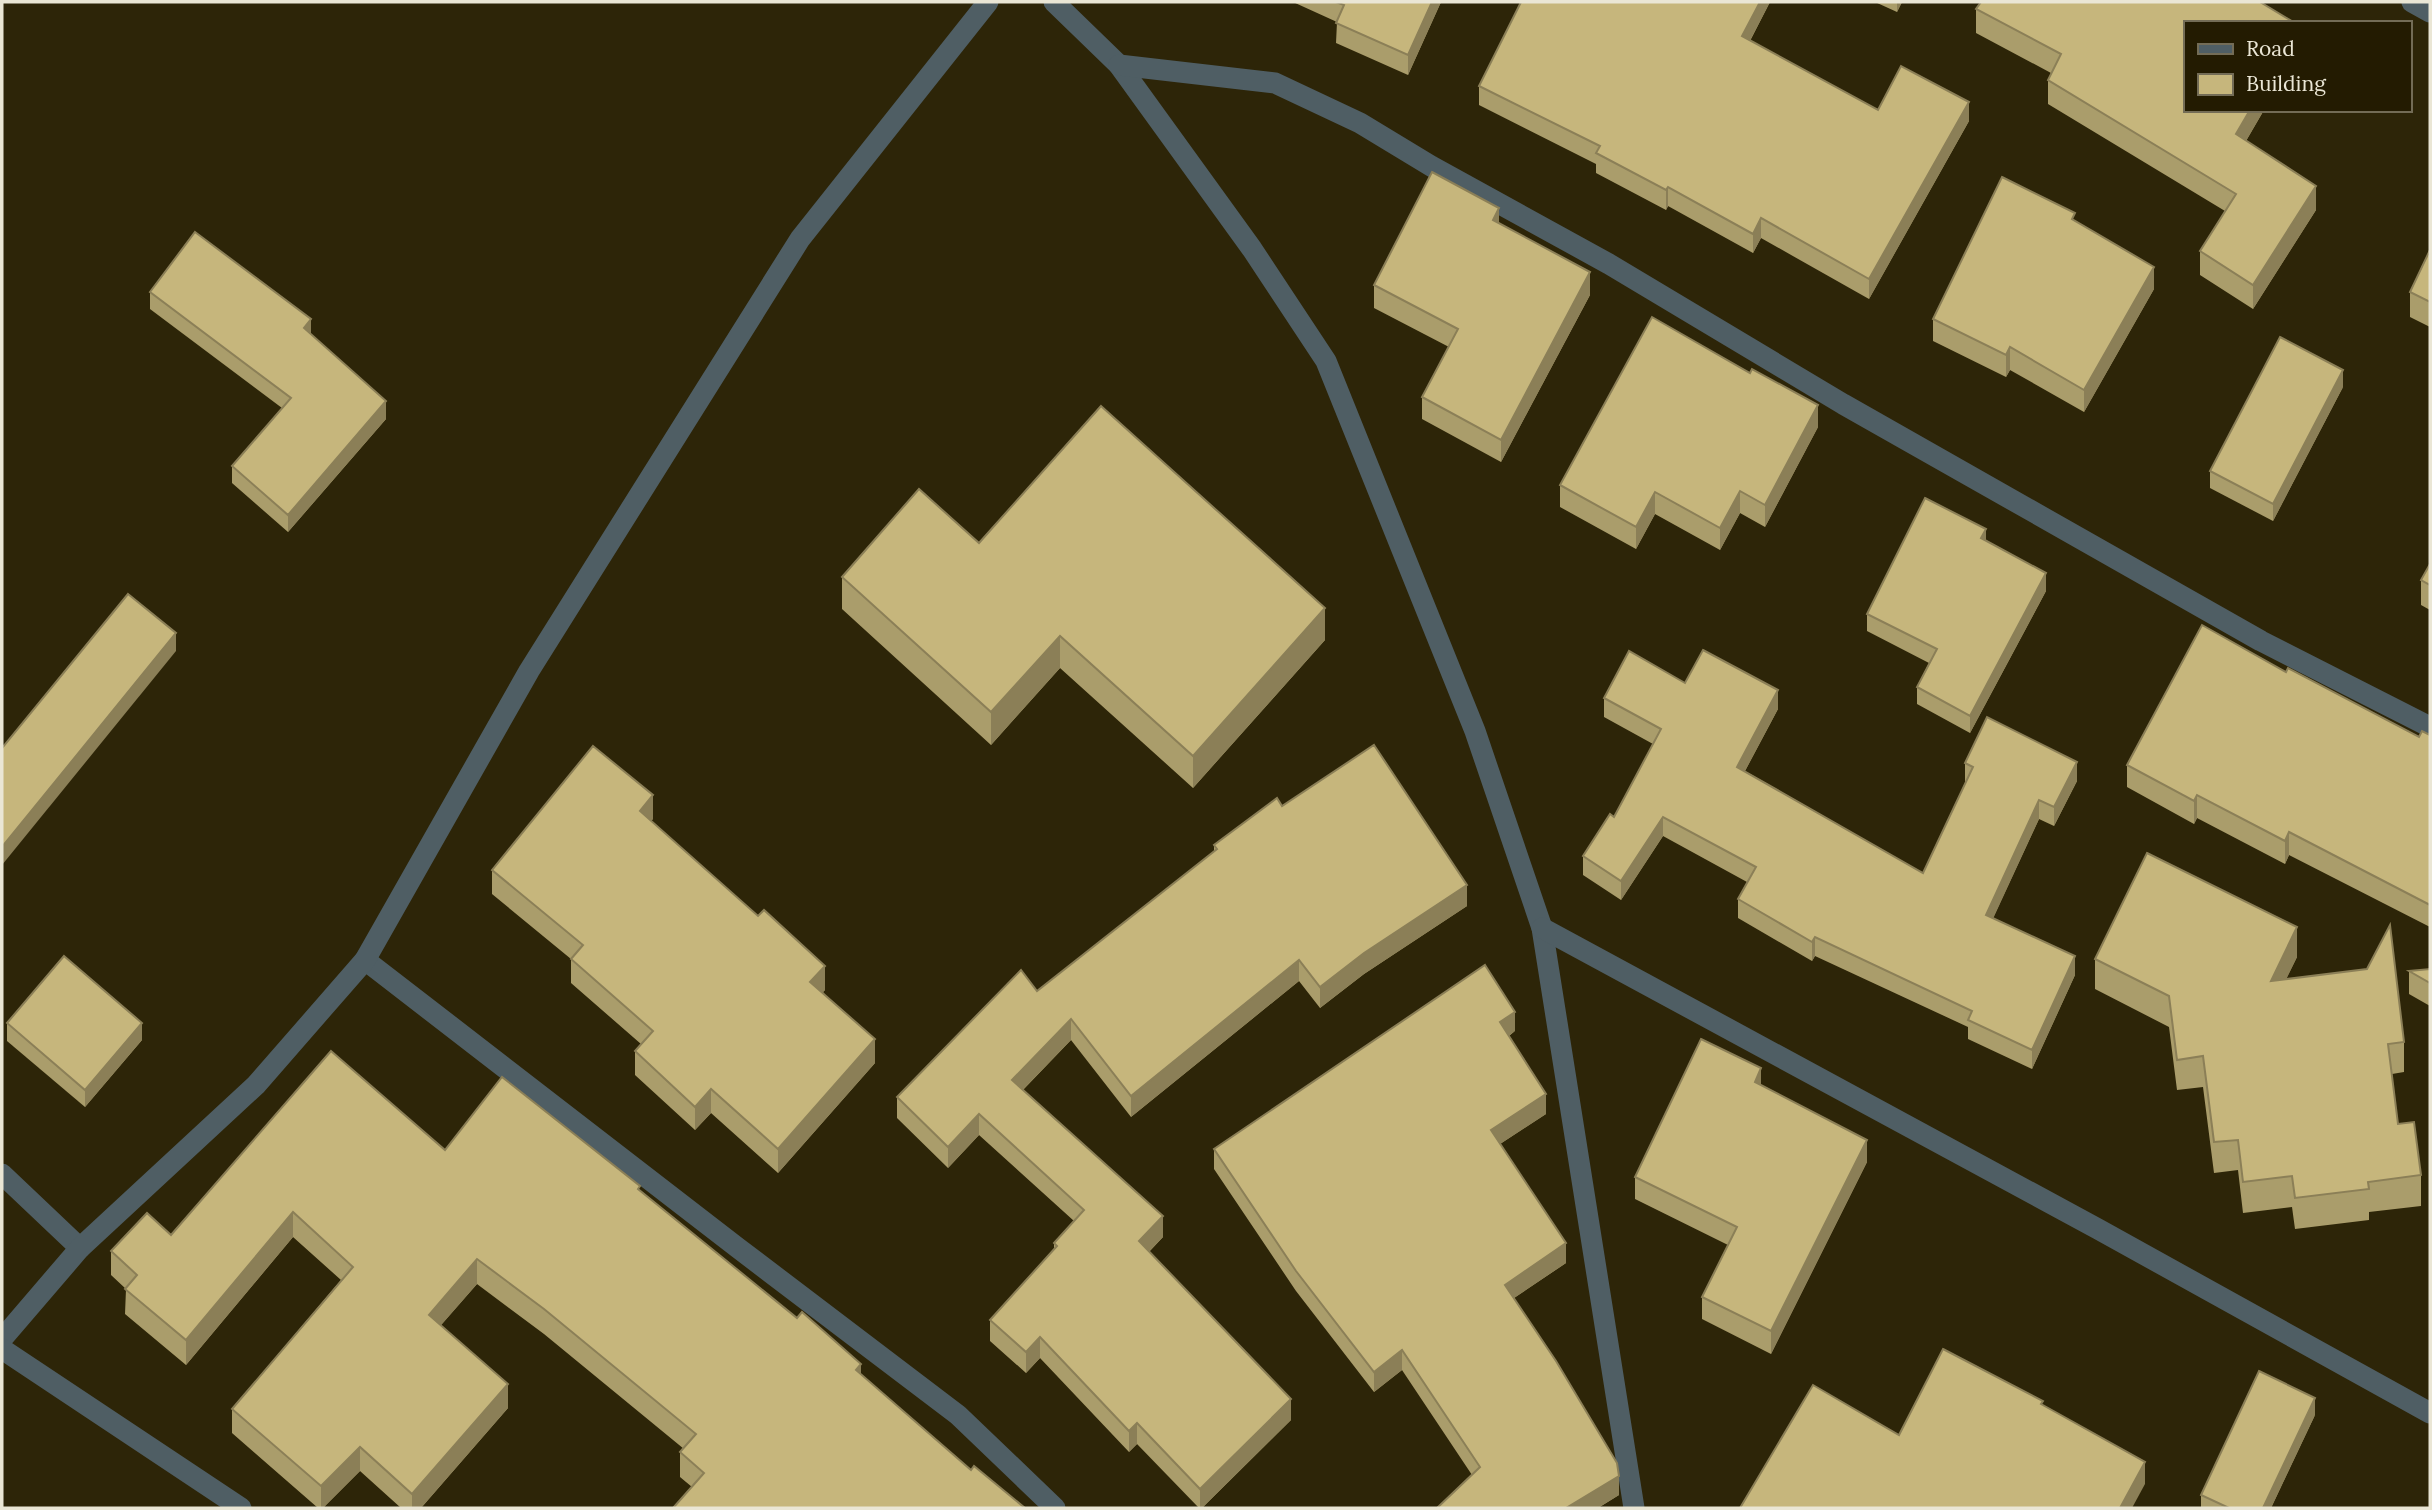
<svg xmlns="http://www.w3.org/2000/svg" width="2432" height="1510" font-family="Lora,serif">
  <style>
    .lines { fill: none; stroke-linecap: round; stroke-linejoin: round }
    .street { stroke: #4f5e64; stroke-width: 21 }
    .wall { fill: #aa9d6b }
    .shaded-wall { fill: #8b7f57 }
    .building { fill: #c6b67c; stroke: #8b7f57; stroke-width: 2 }
  </style>
  <rect width="100%" height="100%" fill="#2d2508"/>
  <g class="lines">
    <g class="street">
      <polyline points="1054,2 1119,65 1252,249 1326,361 1475,731 1542,928 1634,1508"/>
      <polyline points="2412,2 2430,12"/>
      <polyline points="1119,65 1275,83 1360,123 1431,166 1609,264 1843,404 2261,641 2430,727"/>
      <polyline points="1542,928 2098,1229 2430,1413"/>
      <polyline points="365,960 738,1248 958,1415 1055,1508"/>
      <polyline points="2,1174 80,1248"/>
      <polyline points="2,1339 80,1248 256,1085 365,960 529,671 800,239 988,2"/>
      <polyline points="2,1349 241,1508"/>
    </g>
  </g>
  <g class="wall">
    <polygon points="1293,2 1441,2 1408,75 1336,43 1337,22"/>
    <polygon points="1521,2 1770,2 1750,41 1878,110 1969,121 1869,299 1761,238 1753,253 1668,206 1666,210 1596,173 1596,164 1479,105 1479,86"/>
    <polygon points="1875,2 1902,2 1897,12"/>
    <polygon points="1976,9 2185,110 2264,110 2246,141 2316,210 2253,309 2200,275 2200,251 2225,211 2048,104 2048,80 2051,73 1976,33"/>
    <polygon points="2075,221 2154,289 2084,412 2010,370 2006,377 1933,341 1933,319"/>
    <polygon points="1499,223 1590,295 1501,462 1422,419 1422,397 1449,347 1374,308 1374,285"/>
    <polygon points="2430,250 2430,327 2410,317 2410,292"/>
    <polygon points="150,292 311,334 386,419 288,532 232,483 232,466 282,408 150,309"/>
    <polygon points="2343,387 2273,521 2210,488 2210,471"/>
    <polygon points="1818,427 1765,527 1740,513 1720,550 1655,514 1636,549 1560,507 1560,485"/>
    <polygon points="1986,541 2046,591 1970,733 1917,704 1917,687 1929,663 1867,631 1867,614"/>
    <polygon points="979,543 1325,640 1193,788 1060,668 991,745 842,609 842,577"/>
    <polygon points="2430,564 2430,610 2421,605 2421,580"/>
    <polygon points="2286,672 2419,737 2430,735 2430,927 2289,855 2285,864 2197,818 2194,824 2127,787 2127,765"/>
    <polygon points="1685,683 1778,709 1745,771 1923,873 1966,782 1965,782 1965,763 2077,781 2054,826 2039,819 1993,918 2075,975 2032,1069 1968,1039 1968,1027 1815,956 1812,961 1738,918 1738,899 1747,882 1663,836 1621,900 1583,875 1583,856 1614,817 1653,744 1604,717 1604,698"/>
    <polygon points="1282,806 1467,906 1364,974 1320,1008 1299,981 1131,1117 1071,1040 1023,1090 1163,1237 1149,1252 1291,1420 1202,1508 1199,1508 1137,1444 1129,1452 1040,1358 1026,1373 990,1341 990,1320 1054,1249 1054,1243 1074,1221 979,1135 948,1168 897,1118 897,1097 1037,991 1214,852 1214,845"/>
    <polygon points="653,819 651,821 825,990 823,992 875,1063 778,1173 711,1113 695,1130 635,1075 635,1051 641,1044 571,983 571,959 492,894 492,870"/>
    <polygon points="2297,957 2286,979 2404,1042 2404,1072 2392,1074 2398,1124 2421,1175 2421,1206 2369,1212 2369,1220 2295,1229 2292,1207 2243,1213 2238,1170 2214,1173 2203,1087 2177,1090 2169,1027 2095,989 2095,959"/>
    <polygon points="2430,969 2430,1006 2409,994 2409,971"/>
    <polygon points="7,1023 142,1040 85,1107 7,1041"/>
    <polygon points="1515,1031 1509,1036 1546,1114 1500,1144 1566,1263 1514,1298 1619,1495 1598,1508 1437,1508 1472,1475 1402,1370 1374,1392 1296,1291 1214,1169 1214,1149"/>
    <polygon points="1761,1085 1867,1162 1771,1354 1702,1319 1702,1297 1728,1245 1635,1199 1635,1177"/>
    <polygon points="445,1150 640,1191 861,1375 971,1470 1025,1508 692,1487 680,1477 680,1452 684,1449 544,1334 477,1284 441,1325 508,1408 421,1508 401,1508 360,1471 323,1508 318,1508 232,1433 232,1409 341,1280 293,1237 186,1365 125,1314 126,1289 111,1275 111,1251 171,1235"/>
    <polygon points="2430,1179 2430,1205 2429,1205 2429,1182"/>
    <polygon points="2315,1415 2271,1508 2201,1508 2201,1495"/>
  </g>
  <g class="shaded-wall">
    <polygon points="1432,2 1441,2 1408,75 1408,55"/>
    <polygon points="1760,2 1770,2 1742,56 1742,36"/>
    <polygon points="1897,2 1902,2 1897,12"/>
    <polygon points="1969,102 1969,121 1869,299 1869,279"/>
    <polygon points="2250,110 2264,110 2236,158 2236,134"/>
    <polygon points="2316,186 2316,210 2253,309 2253,285"/>
    <polygon points="1668,187 1668,206 1666,210 1666,190"/>
    <polygon points="1499,208 1499,231 1493,220"/>
    <polygon points="1761,218 1761,238 1753,253 1753,234"/>
    <polygon points="2154,267 2154,289 2084,412 2084,390"/>
    <polygon points="1590,272 1590,295 1501,462 1501,440"/>
    <polygon points="311,319 311,337 304,328"/>
    <polygon points="2010,347 2010,370 2006,377 2006,355"/>
    <polygon points="2343,370 2343,387 2273,521 2273,504"/>
    <polygon points="386,401 386,419 288,532 288,515"/>
    <polygon points="1818,405 1818,427 1765,527 1765,505"/>
    <polygon points="1740,491 1740,513 1720,550 1720,528"/>
    <polygon points="1655,492 1655,514 1636,549 1636,527"/>
    <polygon points="1986,529 1986,547 1981,538"/>
    <polygon points="2046,573 2046,591 1970,733 1970,716"/>
    <polygon points="1325,608 1325,640 1193,788 1193,756"/>
    <polygon points="176,633 176,651 2,865 2,847"/>
    <polygon points="1060,636 1060,668 991,745 991,712"/>
    <polygon points="1778,690 1778,709 1737,786 1737,767"/>
    <polygon points="2077,762 2077,781 2054,826 2054,807"/>
    <polygon points="653,795 653,819 640,835 640,811"/>
    <polygon points="2197,795 2197,818 2194,824 2194,801"/>
    <polygon points="2039,800 2039,819 1986,934 1986,915"/>
    <polygon points="1663,817 1663,836 1621,900 1621,881"/>
    <polygon points="2289,832 2289,855 2285,864 2285,841"/>
    <polygon points="1467,885 1467,906 1364,974 1320,1008 1320,987 1364,953"/>
    <polygon points="2297,927 2297,957 2271,1011 2271,981"/>
    <polygon points="1815,937 1815,956 1812,961 1812,942"/>
    <polygon points="2075,956 2075,975 2032,1069 2032,1050"/>
    <polygon points="1299,960 1299,981 1131,1117 1131,1096"/>
    <polygon points="825,966 825,990 810,1006 810,982"/>
    <polygon points="1515,1012 1515,1031 1500,1042 1500,1022"/>
    <polygon points="1071,1019 1071,1040 1012,1101 1012,1080"/>
    <polygon points="142,1023 142,1040 85,1107 85,1090"/>
    <polygon points="875,1039 875,1063 778,1173 778,1149"/>
    <polygon points="1761,1068 1761,1090 1755,1082"/>
    <polygon points="711,1089 711,1113 695,1130 695,1107"/>
    <polygon points="1546,1094 1546,1114 1491,1150 1491,1130"/>
    <polygon points="979,1114 979,1135 948,1168 948,1147"/>
    <polygon points="1867,1140 1867,1162 1771,1354 1771,1331"/>
    <polygon points="293,1212 293,1237 186,1365 186,1340"/>
    <polygon points="1163,1216 1163,1237 1139,1262 1139,1241"/>
    <polygon points="1566,1243 1566,1263 1505,1304 1505,1285"/>
    <polygon points="477,1259 477,1284 429,1339 429,1315"/>
    <polygon points="1040,1337 1040,1358 1026,1373 1026,1352"/>
    <polygon points="1402,1350 1402,1370 1374,1392 1374,1372"/>
    <polygon points="861,1364 861,1389 856,1370"/>
    <polygon points="508,1384 508,1408 421,1508 412,1508 412,1494"/>
    <polygon points="2315,1398 2315,1415 2271,1508 2263,1508"/>
    <polygon points="1291,1399 1291,1420 1202,1508 1200,1508 1200,1489"/>
    <polygon points="1137,1423 1137,1444 1129,1452 1129,1431"/>
    <polygon points="360,1447 360,1471 323,1508 321,1508 321,1486"/>
    <polygon points="2145,1462 2145,1484 2132,1508 2120,1508"/>
    <polygon points="1619,1476 1619,1495 1598,1508 1566,1508"/>
  </g>
  <g class="building">
    <polygon points="1336,2 1432,2 1408,55 1336,23 1344,5"/>
    <polygon points="1521,2 1760,2 1742,36 1878,110 1901,66 1969,102 1869,279 1761,218 1753,234 1668,187 1666,190 1596,153 1600,146 1479,86"/>
    <polygon points="1981,2 2260,2 2295,23 2185,23 2185,110 2250,110 2236,134 2316,186 2253,285 2200,251 2236,194 2048,80 2061,54 1976,9"/>
    <polygon points="1432,172 1499,208 1493,220 1590,272 1501,440 1422,397 1458,329 1374,285"/>
    <polygon points="2002,177 2075,213 2072,219 2154,267 2084,390 2010,347 2006,355 1933,319"/>
    <polygon points="195,232 311,319 304,328 386,401 288,515 232,466 291,398 150,292"/>
    <polygon points="2430,250 2430,302 2410,292"/>
    <polygon points="1652,317 1750,373 1752,369 1818,405 1765,505 1740,491 1720,528 1655,492 1636,527 1560,485"/>
    <polygon points="2280,337 2343,370 2273,504 2210,471"/>
    <polygon points="1101,406 1325,608 1193,756 1060,636 991,712 842,577 919,489 979,543"/>
    <polygon points="1925,498 1986,529 1981,538 2046,573 1970,716 1917,687 1937,649 1867,614"/>
    <polygon points="2430,564 2430,585 2421,580"/>
    <polygon points="128,594 176,633 2,847 2,748"/>
    <polygon points="2202,625 2286,672 2288,668 2419,737 2422,731 2430,735 2430,905 2289,832 2285,841 2197,795 2194,801 2127,765"/>
    <polygon points="1703,650 1778,690 1737,767 1923,873 1973,767 1965,763 1987,717 2077,762 2054,807 2039,800 1986,915 2075,956 2032,1050 1968,1020 1972,1011 1815,937 1812,942 1738,899 1756,867 1663,817 1621,881 1583,856 1610,814 1614,817 1661,729 1604,698 1629,651 1685,683"/>
    <polygon points="1374,745 1467,885 1364,953 1320,987 1299,960 1131,1096 1071,1019 1012,1080 1163,1216 1139,1241 1291,1399 1200,1489 1137,1423 1129,1431 1040,1337 1026,1352 990,1320 1057,1246 1054,1243 1084,1210 979,1114 948,1147 897,1097 1021,970 1037,991 1217,849 1214,845 1277,798 1282,806"/>
    <polygon points="593,746 653,795 640,811 758,916 764,910 825,966 810,982 875,1039 778,1149 711,1089 695,1107 635,1051 653,1031 571,959 583,945 492,870"/>
    <polygon points="2147,853 2297,927 2271,981 2367,969 2390,925 2404,1042 2388,1044 2398,1124 2414,1122 2421,1175 2368,1182 2369,1189 2295,1198 2292,1176 2243,1182 2238,1140 2214,1142 2203,1056 2177,1060 2169,996 2095,959"/>
    <polygon points="64,956 142,1023 85,1090 7,1023"/>
    <polygon points="1485,965 1515,1012 1500,1022 1546,1094 1491,1130 1566,1243 1505,1285 1556,1361 1617,1463 1619,1476 1566,1508 1437,1508 1480,1467 1402,1350 1374,1372 1296,1271 1214,1149"/>
    <polygon points="2430,969 2430,983 2409,971"/>
    <polygon points="1701,1039 1761,1068 1755,1082 1867,1140 1771,1331 1702,1297 1737,1227 1635,1177"/>
    <polygon points="331,1051 445,1150 502,1077 640,1186 638,1189 797,1318 802,1312 861,1364 856,1370 971,1470 974,1466 1025,1508 673,1508 704,1473 680,1452 696,1434 544,1309 477,1259 429,1315 508,1384 412,1494 360,1447 321,1486 232,1409 353,1267 293,1212 186,1340 125,1289 137,1275 111,1251 147,1213 171,1235"/>
    <polygon points="1943,1349 2043,1401 2041,1404 2145,1462 2120,1508 1740,1508 1813,1385 1899,1435"/>
    <polygon points="2259,1371 2315,1398 2263,1508 2229,1508 2201,1495"/>
  </g>
  <rect width="2432" height="1510" fill="none" stroke="#eae6d5" stroke-width="7"/>
  <rect x="2184" y="21" width="228" height="91" fill="#231b01" stroke="#736c56" stroke-width="2"/>
  <rect x="2198" y="44" width="35" height="10" fill="#4f5e64" stroke="#736c56" stroke-width="2"/>
  <text x="2246" y="56" font-size="21" fill="#eae6d5">Road</text>
  <rect x="2198" y="74" width="35" height="21" fill="#c6b67c" stroke="#736c56" stroke-width="2"/>
  <text x="2246" y="91" font-size="21" fill="#eae6d5">Building</text>
</svg>
